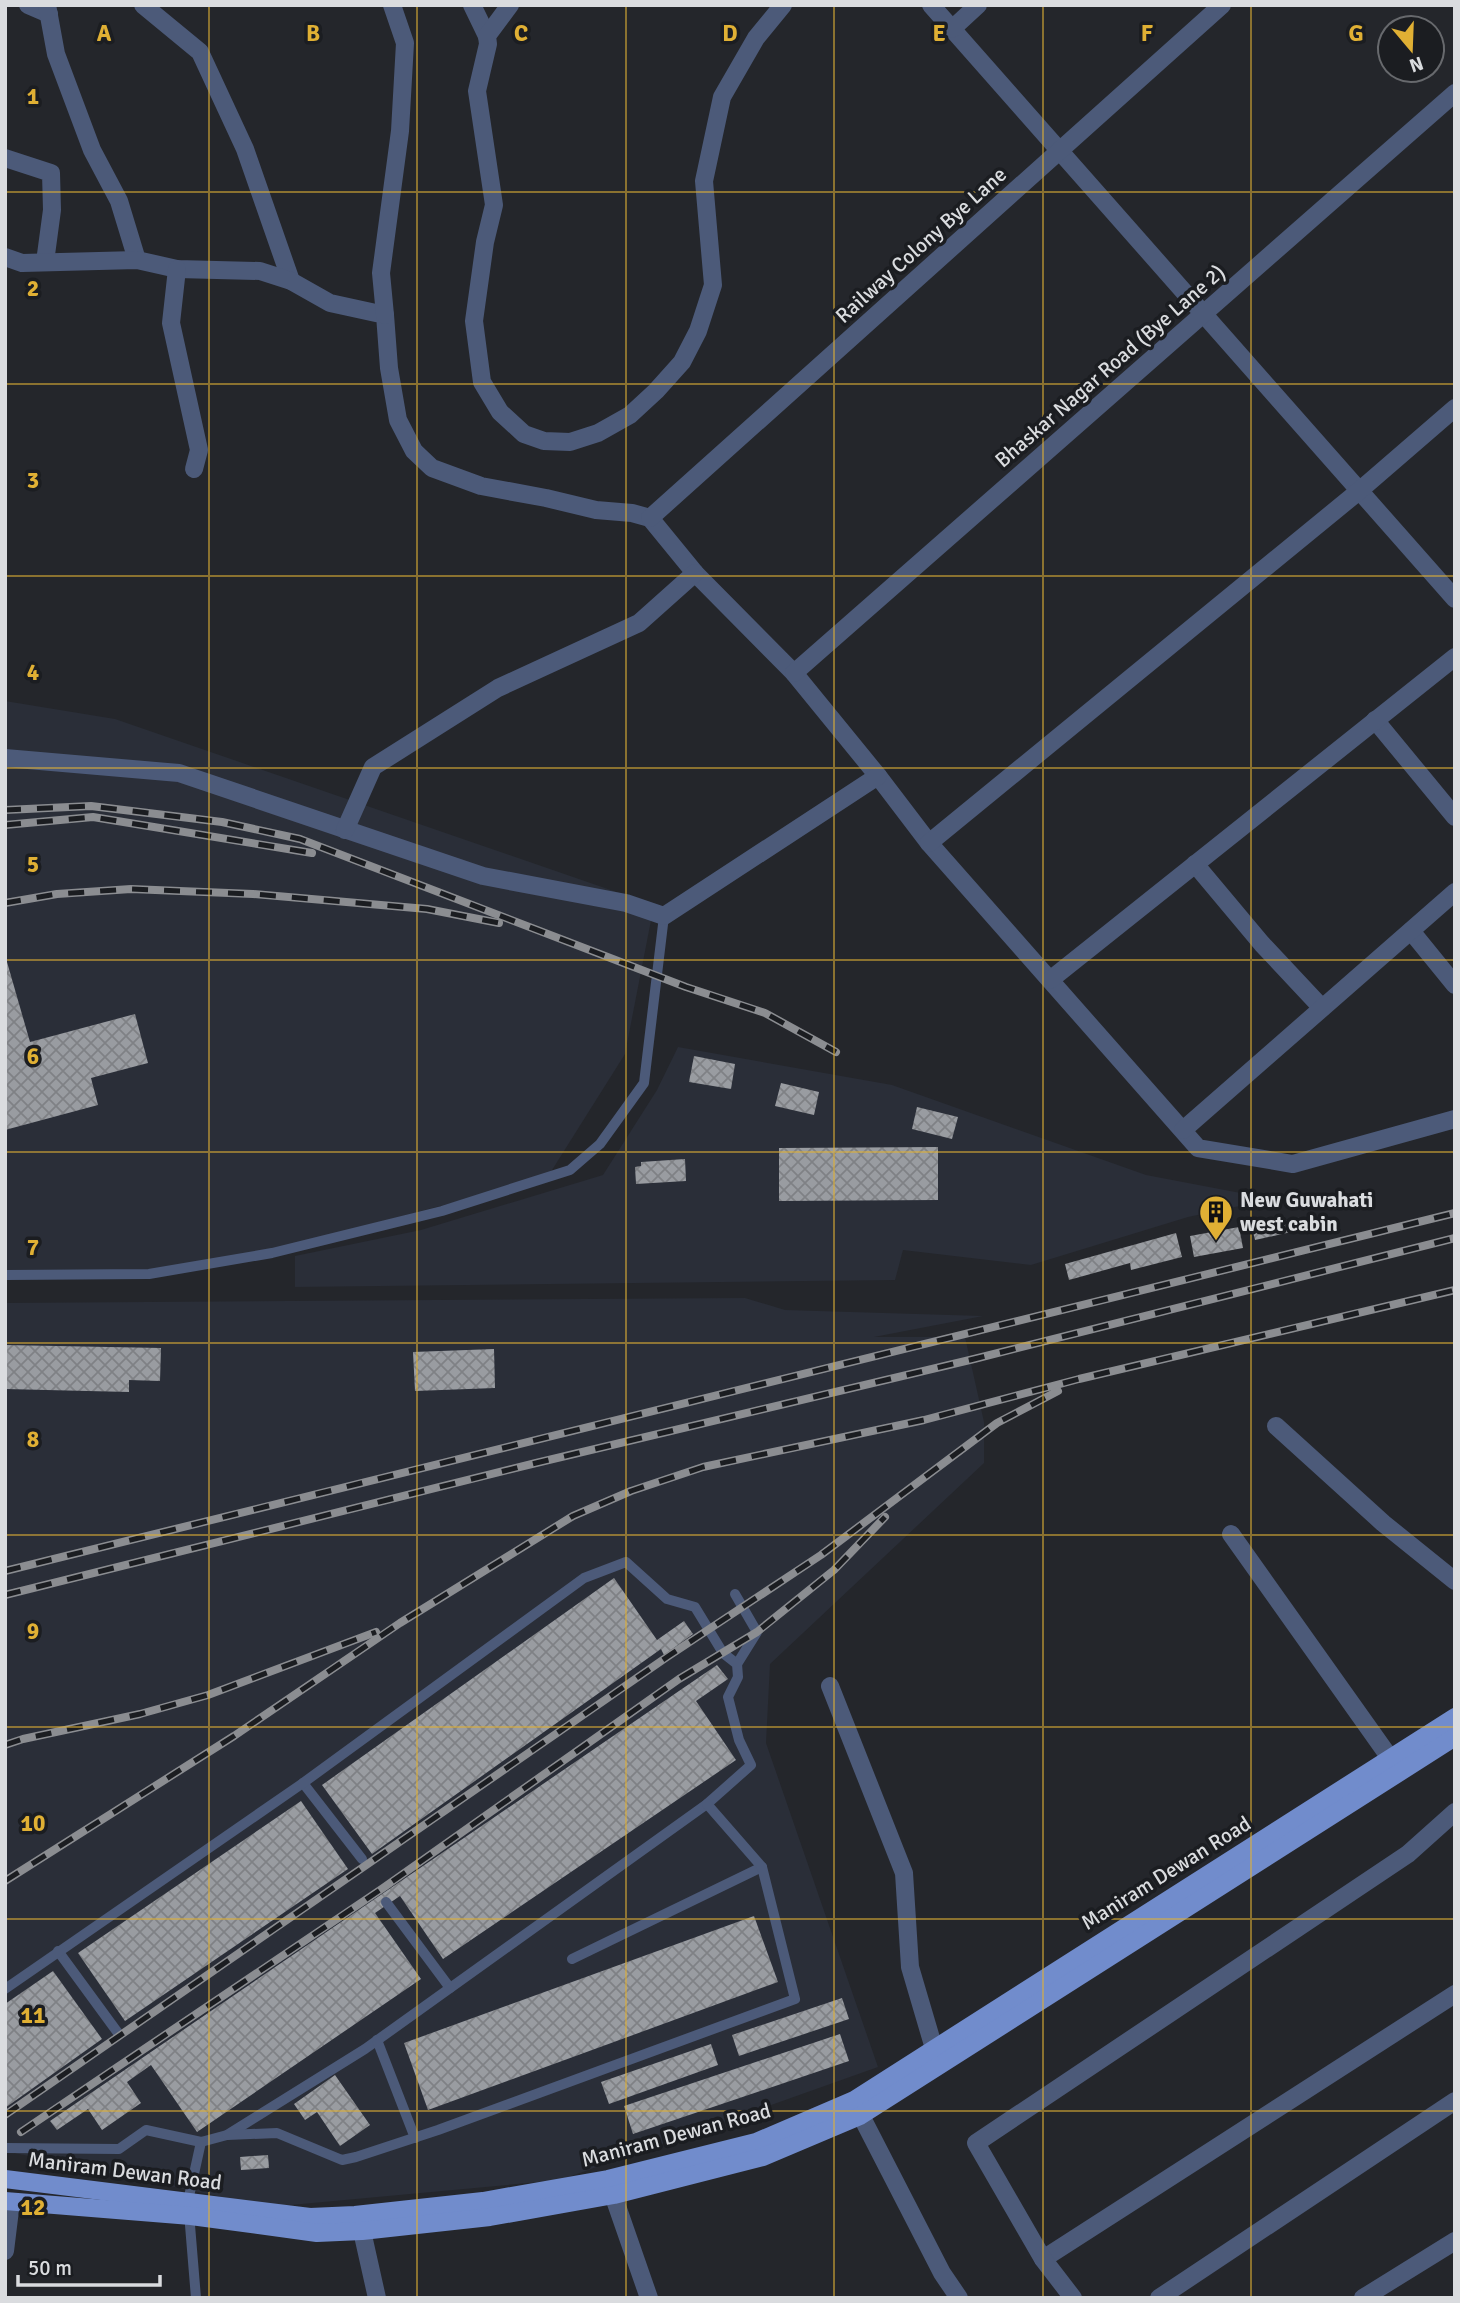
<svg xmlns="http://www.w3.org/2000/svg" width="1460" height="2303" font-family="Signika,sans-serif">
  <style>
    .built { fill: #2a2e38 }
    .building { fill: url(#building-cross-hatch) }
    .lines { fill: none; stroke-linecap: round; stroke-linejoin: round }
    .lane { stroke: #4c5a79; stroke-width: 10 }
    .street { stroke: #4c5a79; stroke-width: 18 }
    .primary { stroke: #718ccc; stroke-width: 18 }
    .rail-casing { stroke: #8b8d91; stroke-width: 8 }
    .rail { stroke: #1b1d21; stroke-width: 5; stroke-dasharray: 16; stroke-linecap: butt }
    .grid { fill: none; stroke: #e0b034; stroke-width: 2; stroke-opacity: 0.55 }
    .labels { text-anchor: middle; stroke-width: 7; stroke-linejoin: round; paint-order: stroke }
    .street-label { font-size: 21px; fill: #dadcdf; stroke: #1b1d21 }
    .poi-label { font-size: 21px; font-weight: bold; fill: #dadcdf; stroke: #1b1d21; text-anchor: start }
    .grid-label { font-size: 23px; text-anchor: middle; font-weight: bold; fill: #e0b034; stroke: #1b1d21; stroke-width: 7; stroke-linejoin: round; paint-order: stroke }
  </style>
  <defs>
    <pattern id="building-cross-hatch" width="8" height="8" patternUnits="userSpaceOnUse" patternTransform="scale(1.75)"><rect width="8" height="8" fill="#999ca1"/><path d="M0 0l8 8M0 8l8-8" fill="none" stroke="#7f8185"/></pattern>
  </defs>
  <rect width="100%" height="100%" fill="#24262b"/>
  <g class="built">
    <polygon points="5,701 115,719 654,905 625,1054 547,1178 188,1272 5,1274"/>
    <polygon points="678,1047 892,1085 1146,1175 1272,1199 1188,1217 1031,1265 903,1250 895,1280 295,1287 295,1256 421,1230 603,1175 657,1090"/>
    <polygon points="745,1298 785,1310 983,1316 874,1337 965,1337 984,1422 984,1463 770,1664 766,1743 878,2067 560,2180 269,2207 5,2151 5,1303"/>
  </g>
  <g class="building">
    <polygon points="5,955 30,1042 135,1014 148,1063 91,1078 98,1105 5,1130"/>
    <polygon points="694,1056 735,1064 731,1089 689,1082"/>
    <polygon points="781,1083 819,1092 814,1115 775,1106"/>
    <polygon points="917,1107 958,1117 952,1139 912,1129"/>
    <polygon points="938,1147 938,1200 779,1201 779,1148"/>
    <polygon points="685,1159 686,1181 636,1184 635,1167 641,1166 641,1162"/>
    <polygon points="1302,1217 1305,1229 1255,1240 1252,1228"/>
    <polygon points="1239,1227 1243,1248 1194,1257 1190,1236"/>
    <polygon points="1176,1233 1182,1257 1131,1270 1130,1263 1069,1280 1065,1264"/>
    <polygon points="5,1345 161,1348 160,1381 129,1380 129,1392 5,1389"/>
    <polygon points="494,1349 495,1388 415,1391 413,1352"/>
    <polygon points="614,1578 657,1640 684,1621 693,1634 664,1655 661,1649 372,1854 322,1785"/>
    <polygon points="717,1665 728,1679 696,1701 736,1760 443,1959 400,1896 375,1913 421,1979 197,2132 151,2065 127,2082 141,2103 102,2130 88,2109 57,2130 50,2121"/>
    <polygon points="301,1801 348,1869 125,2021 78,1953"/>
    <polygon points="754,1916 778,1982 428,2110 404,2043"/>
    <polygon points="53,1971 102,2039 5,2108 5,2004"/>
    <polygon points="842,1998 849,2019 739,2056 732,2035"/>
    <polygon points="840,2034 849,2061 633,2134 624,2106"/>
    <polygon points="711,2044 718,2065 609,2104 601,2082"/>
    <polygon points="335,2075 370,2125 340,2146 317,2112 305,2120 294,2104"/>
    <polygon points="268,2155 269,2168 241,2170 240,2157"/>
  </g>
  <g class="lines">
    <g class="lane">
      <polyline points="5,1275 149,1274 272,1253 442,1211 570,1170 600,1144 644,1083 664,916"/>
      <polyline points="735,1594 757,1632 737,1664"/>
      <polyline points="303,1783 362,1859"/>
      <polyline points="386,1902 450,1988"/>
      <polyline points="58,1951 118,2033"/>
      <polyline points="572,1959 762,1867"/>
      <polyline points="5,1989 303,1783 584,1578 626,1562 667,1599 695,1607 723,1653 737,1664 738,1677 728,1697 739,1740 751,1765 707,1804 365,2049 227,2135 201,2142 188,2201 196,2298"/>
      <polyline points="377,2040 415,2138"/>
      <polyline points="227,2135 277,2133 342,2160 356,2157 438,2130 795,1999 762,1867 707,1804"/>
      <polyline points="5,2148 119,2149 146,2130 201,2142"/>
    </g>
    <g class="street">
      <polyline points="28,5 49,14"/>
      <polyline points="47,5 56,54 92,150 119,201 137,260"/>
      <polyline points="143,5 200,52 245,149 291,281"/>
      <polyline points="472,5 487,36"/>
      <polyline points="510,5 487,36 488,44 477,91 494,205 485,242 474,321 482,382 500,412 524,434 544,441 570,442 598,433 630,415 656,391 682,362 698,331 713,285 704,181 722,97 756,38 783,5"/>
      <polyline points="931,5 1455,599"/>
      <polyline points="952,29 978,5"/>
      <polyline points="5,158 51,173 52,210 45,262"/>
      <polyline points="5,257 22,263 137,260 177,269 260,271 291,281 330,303 385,315 389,368 398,420 414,451 432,468 481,486 546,498 596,510 632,513 650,518 695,573 794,673 878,776 929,843 1198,1148 1293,1164 1455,1119"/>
      <polyline points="177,269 171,323 199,450 194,469"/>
      <polyline points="385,315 381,273 400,131 405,43 392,5"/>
      <polyline points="650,518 1222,5"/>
      <polyline points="794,673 1455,93"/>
      <polyline points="1375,720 1455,817"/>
      <polyline points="5,758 179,773 483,876 626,903 664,916 878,776"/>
      <polyline points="345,830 373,767 498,688 639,623 695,573"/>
      <polyline points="929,843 1359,491 1455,408"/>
      <polyline points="1195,864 1262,944 1322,1008"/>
      <polyline points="1411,931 1455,985"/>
      <polyline points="1050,980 1455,657"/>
      <polyline points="1183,1130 1455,892"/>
      <polyline points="1276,1426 1383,1523 1455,1581"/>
      <polyline points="1231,1534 1390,1758"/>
      <polyline points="830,1686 904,1873 910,1967 938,2062"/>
      <polyline points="855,2104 942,2273 959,2298"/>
      <polyline points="609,2183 649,2298"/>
      <polyline points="362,2231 377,2298"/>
      <polyline points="5,2251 11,2202"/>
      <polyline points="1043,2259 1455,1994"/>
      <polyline points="1073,2298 1043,2259 976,2143 1408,1854 1455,1812"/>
      <polyline points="1159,2298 1455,2101"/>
      <polyline points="1363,2298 1455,2241"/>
    </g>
    <g class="primary">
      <polyline points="5,2179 310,2217 355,2215 483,2201 608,2179 756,2142 854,2100 1455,1717"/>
      <polyline points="5,2201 191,2216 317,2233 362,2231 490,2217 614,2195 763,2157 860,2116 1455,1737"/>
    </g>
    <g class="rail-casing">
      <g id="rail">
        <polyline points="5,810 91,806 222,822 300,839 686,987 765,1013 836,1052"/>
        <polyline points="5,825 93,817 312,853"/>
        <polyline points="5,903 57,894 131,889 253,894 427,909 499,923"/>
        <polyline points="5,1571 1455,1213"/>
        <polyline points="5,1595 536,1463 974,1359 1455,1238"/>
        <polyline points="5,1745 23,1739 140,1714 208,1695 376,1632"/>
        <polyline points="5,1881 234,1736 400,1623 573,1516 631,1491 703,1467 924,1420 1079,1379 1455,1290"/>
        <polyline points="5,2115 667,1657 821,1555 997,1423 1058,1391"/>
        <polyline points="21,2132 383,1888 679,1679 757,1632 834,1570 885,1517"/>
      </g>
    </g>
    <use href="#rail" class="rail"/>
  </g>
  <path class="grid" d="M 209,5 L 209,2298M 417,5 L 417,2298M 626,5 L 626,2298M 834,5 L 834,2298M 1043,5 L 1043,2298M 1251,5 L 1251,2298M 5,192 L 1455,192M 5,384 L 1455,384M 5,576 L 1455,576M 5,768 L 1455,768M 5,960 L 1455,960M 5,1152 L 1455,1152M 5,1343 L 1455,1343M 5,1535 L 1455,1535M 5,1727 L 1455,1727M 5,1919 L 1455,1919M 5,2111 L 1455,2111"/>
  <defs>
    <g id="building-pin" transform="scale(1.75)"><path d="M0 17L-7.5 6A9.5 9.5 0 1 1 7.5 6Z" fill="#e0b034" stroke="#1b1d21"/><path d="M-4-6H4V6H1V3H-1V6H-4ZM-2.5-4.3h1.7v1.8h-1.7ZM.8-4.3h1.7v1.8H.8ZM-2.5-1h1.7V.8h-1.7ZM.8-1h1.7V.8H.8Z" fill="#111"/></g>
  </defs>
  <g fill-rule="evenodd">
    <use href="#building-pin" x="1216" y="1212"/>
  </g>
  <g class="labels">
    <g class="street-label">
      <text transform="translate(921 245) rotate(-42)" y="7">Railway Colony Bye Lane</text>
      <text transform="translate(1110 366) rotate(-41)" y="7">Bhaskar Nagar Road (Bye Lane 2)</text>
      <text transform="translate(1166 1873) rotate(-32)" y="7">Maniram Dewan Road</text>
      <text transform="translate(676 2135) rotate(-15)" y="7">Maniram Dewan Road</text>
      <text transform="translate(125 2171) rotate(7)" y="7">Maniram Dewan Road</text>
    </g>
    <g class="poi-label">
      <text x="1240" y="1207">New Guwahati<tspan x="1240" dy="24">west cabin</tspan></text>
    </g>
  </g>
  <g class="grid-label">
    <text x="104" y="41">A</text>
    <text x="313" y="41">B</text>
    <text x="521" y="41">C</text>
    <text x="730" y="41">D</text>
    <text x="939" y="41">E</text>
    <text x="1147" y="41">F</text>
    <text x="1356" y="41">G</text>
    <text x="33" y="104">1</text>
    <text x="33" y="296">2</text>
    <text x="33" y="488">3</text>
    <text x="33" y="680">4</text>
    <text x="33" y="872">5</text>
    <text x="33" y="1064">6</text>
    <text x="33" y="1255">7</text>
    <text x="33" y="1447">8</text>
    <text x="33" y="1639">9</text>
    <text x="33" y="1831">10</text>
    <text x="33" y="2023">11</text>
    <text x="33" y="2215">12</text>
  </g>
  <rect width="1460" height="2303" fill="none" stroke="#dadcdf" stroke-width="14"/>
  <g transform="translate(1411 49) rotate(161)"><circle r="33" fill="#1b1d21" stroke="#67696d" stroke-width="2"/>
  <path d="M0-5L12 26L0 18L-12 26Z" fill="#e0b034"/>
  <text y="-10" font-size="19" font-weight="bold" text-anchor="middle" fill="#dadcdf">N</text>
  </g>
  <path d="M18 2275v10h142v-10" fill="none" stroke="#dadcdf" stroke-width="3.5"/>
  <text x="28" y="2275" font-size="21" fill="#dadcdf" stroke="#1b1d21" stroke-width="5" paint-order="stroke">50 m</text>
</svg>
